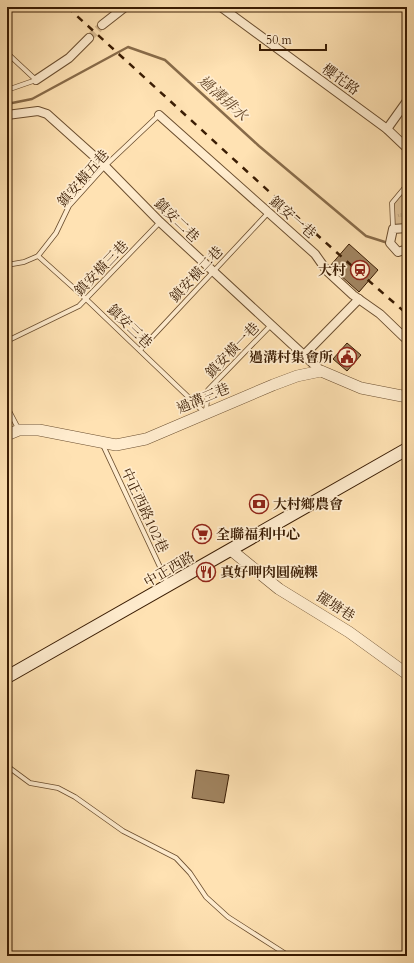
<svg xmlns="http://www.w3.org/2000/svg" width="414" height="963" font-family="Cardo,'Noto Serif TC',serif">
  <style>
    .park { fill: url(#park-tufts); stroke: #8c6e4c }
    .lines { fill: none; stroke-linecap: round; stroke-linejoin: round }
    .stream { stroke: #886b49; stroke-width: 2.5 }
    .building { fill: #a0835f; stroke: #3a1c03 }
    .minor-tunnel { stroke: #d8ba90; stroke-width: 8; stroke-dasharray: 8 4; stroke-linecap: butt }
    .service-casing { stroke: #6b4e2f; stroke-width: 5.5 }
    .minor-casing { stroke: #6b4e2f; stroke-width: 10 }
    .tertiary-casing { stroke: #6b4e2f; stroke-width: 12 }
    .secondary-casing { stroke: #3a1c03; stroke-width: 14 }
    .service { stroke: #ffecce; stroke-width: 4 }
    .minor { stroke: #ffecce; stroke-width: 8 }
    .tertiary { stroke: #ffecce; stroke-width: 11 }
    .secondary { stroke: #ffecce; stroke-width: 12 }
    .rail { stroke: #3a1c03; stroke-width: 2.5; stroke-dasharray: 7 7; stroke-linecap: butt }
    .labels { text-anchor: middle; stroke-width: 3.5; stroke-linejoin: round; paint-order: stroke }
    .street-label { font-size: 14px; fill: #3a1c03; stroke: #ffecce }
    .poi-label { font-size: 14px; font-weight: bold; fill: #3a1c03; stroke: #ffecce; text-anchor: start }
    .water-label { font-size: 15px; font-style: italic; fill: #684a2c; stroke: #ffecce }
  </style>
  <defs>
    <pattern id="park-tufts" width="24" height="20" patternUnits="userSpaceOnUse"><rect width="24" height="20" fill="#dec095"/><path d="M3 7l-1-3M5 7V3M7 7l1-3M15 17l-1-3M17 17v-4M19 17l1-3" fill="none" stroke="#bfa47f"/></pattern>
  </defs>
  <rect width="100%" height="100%" fill="#ffe2b3"/>
  <filter id="stains"><feTurbulence type="fractalNoise" baseFrequency=".005" numOctaves="4"/><feColorMatrix values="0 0 0 0 .2 0 0 0 0 .09 0 0 0 0 .02 0 0 0 .5 -.17"/></filter>
  <radialGradient id="worn" r=".72"><stop offset=".6" stop-color="#630" stop-opacity="0"/><stop offset="1" stop-color="#630" stop-opacity=".3"/></radialGradient>
  <polygon class="park" points="407,185 407,228 393,229 392,203"/>
  <g class="lines">
    <polyline class="stream" points="7,104 32,99 128,47 165,60 259,146 366,236 388,243"/>
  </g>
  <g class="building">
    <polygon points="349,244 378,270 359,292 330,266"/>
    <polygon points="347,343 361,355 347,371 333,359"/>
    <polygon points="196,770 229,775 224,803 192,798"/>
  </g>
  <g class="lines">
    <polyline class="minor-tunnel" points="89,38 102,25"/>
    <g class="service-casing">
      <g id="service">
        <polyline points="7,53 36,80 7,90"/>
        <polyline points="393,229 392,203 407,185"/>
        <polyline points="38,256 86,299 204,412"/>
        <polyline points="7,265 24,262 38,256 56,233 69,206 105,166 159,115"/>
        <polyline points="7,341 79,306 160,222"/>
        <polyline points="140,350 268,213"/>
        <polyline points="7,407 19,430"/>
        <polyline points="206,411 208,390 271,325"/>
        <polyline points="102,443 168,584"/>
        <polyline points="7,766 30,783 58,788 75,797 123,831 176,858 190,873 206,897 228,917 289,956"/>
      </g>
    </g>
    <g class="minor-casing">
      <g id="minor">
        <polyline points="221,7 387,129 407,148"/>
        <polyline points="102,25 125,7"/>
        <polyline points="36,80 69,58 89,38"/>
        <polyline points="7,115 38,111 47,114 105,166 160,222 321,371"/>
        <polyline points="159,115 315,254 327,271 353,295 380,314 407,340"/>
        <polyline points="387,129 407,101"/>
        <polyline points="407,228 393,229 390,243 398,252 407,249"/>
        <polyline points="304,355 359,299"/>
      </g>
    </g>
    <g class="tertiary-casing">
      <g id="tertiary">
        <polyline points="7,435 19,430 39,430 116,445 146,439 273,385 297,376 321,371 361,388 407,397"/>
        <polyline points="231,550 279,589 349,632 407,674"/>
      </g>
    </g>
    <g class="secondary-casing">
      <polyline id="secondary" points="7,677 407,449"/>
    </g>
    <use href="#service" class="service"/>
    <use href="#minor" class="minor"/>
    <use href="#tertiary" class="tertiary"/>
    <use href="#secondary" class="secondary"/>
    <path class="rail" d="M 67,7 C 180,109 291,214 407,314"/>
  </g>
  <defs>
    <g id="station-ring" transform="scale(1)"><circle r="9.5" fill="#ffecce" stroke="#8f2418" stroke-width="1.5"/><path d="M-3-6H3Q5-6 5-4V2Q5 4 3 4L4.5 6H3L1.5 4h-3L-3 6H-4.5L-3 4Q-5 4-5 2V-4Q-5-6-3-6ZM-3.5-4v3h7v-3ZM-3.5 1v1.5H-2V1ZM2 1v1.5H3.5V1Z" fill="#8f2418"/></g>
    <g id="civic-ring" transform="scale(1)"><circle r="9.5" fill="#ffecce" stroke="#8f2418" stroke-width="1.5"/><path d="M-.6-6.5H3V-4.5H.6V-3L4-1V1h2V6H-6V1h2V-1L-.6-3ZM-1.2 2.5V6h2.4V2.5Z" fill="#8f2418"/></g>
    <g id="bank-ring" transform="scale(1)"><circle r="9.5" fill="#ffecce" stroke="#8f2418" stroke-width="1.5"/><path d="M-6-4H6V4H-6ZM0-2.3a2.3 2.3 0 1 0 0 4.6a2.3 2.3 0 1 0 0-4.6Z" fill="#8f2418"/></g>
    <g id="supermarket-ring" transform="scale(1)"><circle r="9.5" fill="#ffecce" stroke="#8f2418" stroke-width="1.5"/><path d="M-6-5.5h2.5l.6 2H6L4.5 2H-2.5L-4.4-4H-6ZM-1.5 3.2a1.3 1.3 0 1 0 .1 0ZM3 3.2a1.3 1.3 0 1 0 .1 0Z" fill="#8f2418"/></g>
    <g id="restaurant-ring" transform="scale(1)"><circle r="9.5" fill="#ffecce" stroke="#8f2418" stroke-width="1.5"/><path d="M-5-6h1v4h1v-4h1v4h1v-4h1v5L-1.5 .5V6h-2V.5L-5-1ZM5-6V6H3V1.5H1.5Q1.5-4 5-6Z" fill="#8f2418"/></g>
  </defs>
  <g fill-rule="evenodd">
    <use href="#station-ring" x="360" y="270"/>
    <use href="#civic-ring" x="347" y="357"/>
    <use href="#bank-ring" x="259" y="504"/>
    <use href="#supermarket-ring" x="202" y="534"/>
    <use href="#restaurant-ring" x="206" y="572"/>
  </g>
  <g class="labels">
    <g class="street-label">
      <text transform="translate(341 79) rotate(36)" y="5">櫻花路</text>
      <text transform="translate(83 178) rotate(-49)" y="5">鎮安橫五巷</text>
      <text transform="translate(293 217) rotate(41)" y="5">鎮安一巷</text>
      <text transform="translate(177 220) rotate(44)" y="5">鎮安二巷</text>
      <text transform="translate(101 268) rotate(-46)" y="5">鎮安橫三巷</text>
      <text transform="translate(196 274) rotate(-47)" y="5">鎮安橫二巷</text>
      <text transform="translate(130 326) rotate(44)" y="5">鎮安三巷</text>
      <text transform="translate(232 350) rotate(-46)" y="5">鎮安橫一巷</text>
      <text transform="translate(203 398) rotate(-23)" y="5">過溝三巷</text>
      <text transform="translate(145 510) rotate(65)" y="5">中正西路102巷</text>
      <text transform="translate(169 569) rotate(-30)" y="5">中正西路</text>
      <text transform="translate(336 606) rotate(32)" y="5">擺塘巷</text>
    </g>
    <g class="poi-label">
      <text x="346" y="275" text-anchor="end">大村</text>
      <text x="333" y="362" text-anchor="end">過溝村集會所</text>
      <text x="273" y="509">大村鄉農會</text>
      <text x="216" y="539">全聯福利中心</text>
      <text x="220" y="577">真好呷肉圓碗粿</text>
    </g>
    <g class="water-label">
      <text transform="translate(223 98) rotate(42)" y="5">過溝排水</text>
    </g>
  </g>
  <rect width="414" height="963" fill="none" stroke="#ffe2b3" stroke-width="24"/>
  <rect x="8" y="8" width="398" height="947" fill="none" stroke="#3a1c03" stroke-width="2"/>
  <rect x="12" y="12" width="390" height="939" fill="none" stroke="#3a1c03"/>
  <path d="M260 44v6h66v-6" fill="none" stroke="#3a1c03" stroke-width="2"/>
  <text x="266" y="44" font-size="12" fill="#3a1c03" stroke="#ffecce" stroke-width="3" paint-order="stroke">50 m</text>
  <rect width="100%" height="100%" filter="url(#stains)"/>
  <rect width="100%" height="100%" fill="url(#worn)"/>
</svg>
